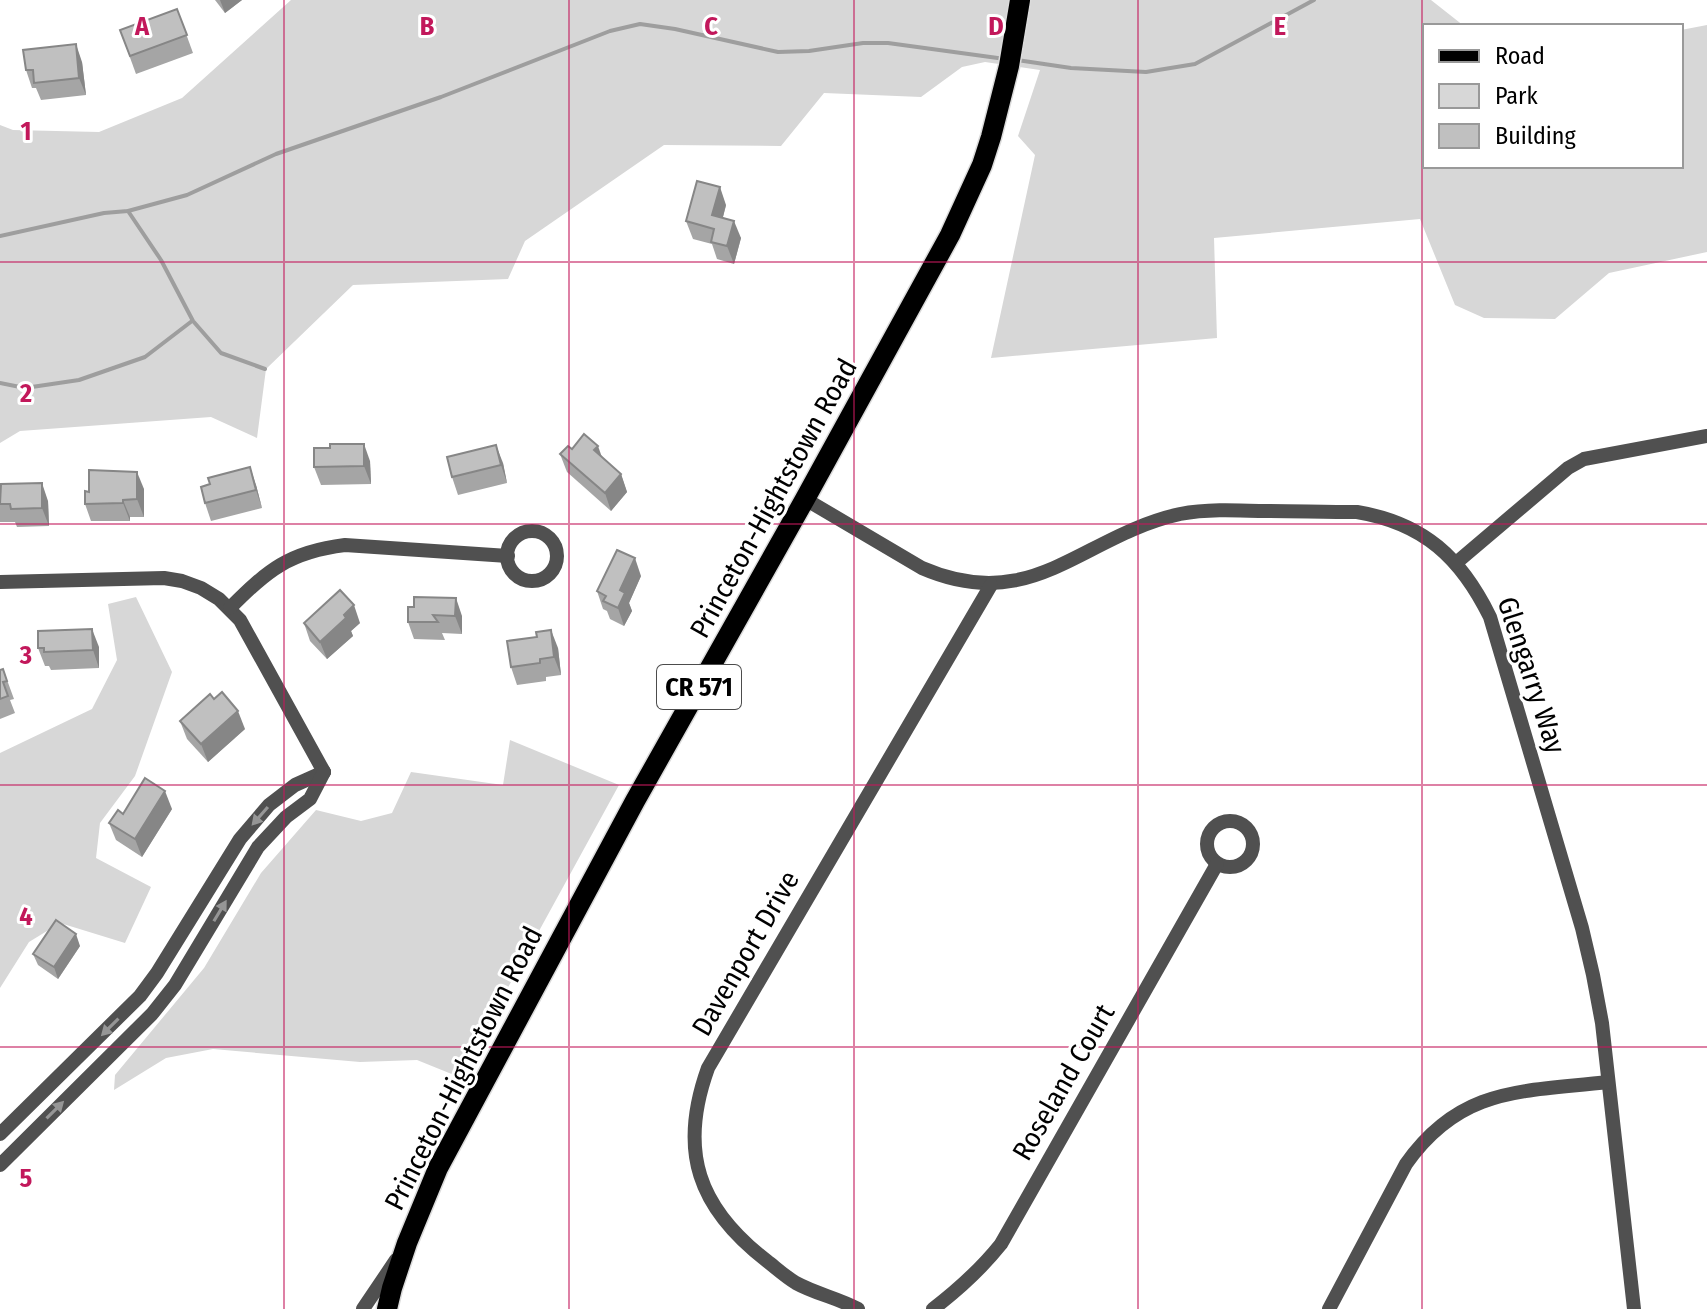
<svg xmlns="http://www.w3.org/2000/svg" width="1707" height="1309" font-family="'Fira Sans Condensed',sans-serif">
  <style>
    .green { fill: #d7d7d7 }
    .lines { fill: none; stroke-linecap: round; stroke-linejoin: round }
    .stream { stroke: #9e9e9e; stroke-width: 4 }
    .primary-casing { stroke: #dbdbdb; stroke-width: 23 }
    .minor { stroke: #505050; stroke-width: 14 }
    .primary { stroke: #000; stroke-width: 20 }
    .wall { fill: #a5a5a5 }
    .shaded-wall { fill: #868686 }
    .building { fill: #c0c0c0; stroke: #868686; stroke-width: 2 }
    .oneway { fill: #969696 }
    .grid { fill: none; stroke: #c2185b; stroke-width: 2; stroke-opacity: 0.55 }
    .labels { text-anchor: middle; stroke-width: 6; stroke-linejoin: round; paint-order: stroke }
    .shield { fill: #fff; stroke: #4c4c4c; stroke-width: 2 }
    .shield-label { font-size: 26px; font-weight: bold; fill: #000 }
    .street-label { font-size: 28px; fill: #000; stroke: #fff }
    .grid-label { font-size: 26px; text-anchor: middle; font-weight: bold; fill: #c2185b; stroke: #fff; stroke-width: 6; stroke-linejoin: round; paint-order: stroke }
  </style>
  <rect width="100%" height="100%" fill="#fff"/>
  <g class="green">
    <polygon points="291,0 1431,0 1464,26 1425,26 1425,166 1681,166 1681,30 1707,25 1707,252 1609,273 1555,319 1484,318 1455,305 1420,219 1214,238 1217,338 991,358 1035,155 1018,136 1040,70 985,62 962,67 921,97 824,93 781,146 664,145 525,241 508,279 353,285 266,369 257,438 211,417 20,431 0,443 0,125 13,130 99,132 182,98"/>
    <polygon points="136,597 172,672 135,776 100,823 96,858 151,887 125,943 60,923 29,942 0,988 0,753 92,709 117,660 108,604"/>
    <polygon points="510,740 619,785 459,1077 417,1060 360,1062 213,1049 166,1058 114,1090 115,1075 204,968 261,873 316,810 361,821 392,813 411,772 503,785"/>
  </g>
  <g class="lines">
    <g class="stream">
      <polyline points="1017,60 1071,68 1146,72 1195,64 1314,0"/>
      <polyline points="128,211 161,260 193,321 221,353 265,369"/>
      <polyline points="0,236 104,213 128,211 187,195 276,154 441,97 610,31 640,24 675,29 778,52 809,51 863,43 888,43 1005,59"/>
      <polyline points="0,383 25,388 79,380 145,357 192,321"/>
    </g>
    <g class="primary-casing">
      <polyline id="primary" points="387,1309 392,1288 407,1243 438,1168 635,801 805,499 950,235 982,165 991,137 1009,66 1020,0"/>
    </g>
    <g class="minor">
      <path d="M 805,499 L 922,568 C 1033,616 1081,536 1180,514 C 1206,509 1233,510 1259,511 C 1292,511 1324,512 1357,512 C 1424,523 1461,558 1490,617 L 1582,928 L 1593,975 L 1602,1023 L 1634,1309"/>
      <circle cx="532" cy="556" r="25"/>
      <polyline points="1456,563 1568,468 1584,459 1707,436"/>
      <polyline points="0,582 164,578 182,581 201,588 219,599 240,620 324,772"/>
      <path d="M 230,608 C 268,570 289,552 345,545 L 508,556"/>
      <circle cx="1230" cy="844" r="23"/>
      <polyline points="0,1134 140,996 157,973 240,839 269,805 295,785 324,772"/>
      <polyline points="0,1165 152,1014 175,985 258,847 286,817 310,799 324,772"/>
      <polyline points="363,1309 396,1260"/>
      <path d="M 858,1309 C 838,1298 816,1294 796,1283 C 786,1277 776,1268 767,1261 C 698,1208 678,1151 708,1068 L 991,585"/>
      <path d="M 933,1309 C 959,1289 981,1269 1001,1244 L 1217,864"/>
      <path d="M 1329,1309 L 1406,1164 C 1461,1086 1523,1092 1608,1082"/>
    </g>
    <use href="#primary" class="primary"/>
  </g>
  <g class="wall">
    <polygon points="215,0 242,0 225,13"/>
    <polygon points="177,9 193,53 136,74 120,30"/>
    <polygon points="82,62 86,95 41,100 36,88 32,88 26,70"/>
    <polygon points="726,205 723,217 741,238 734,264 717,259 712,244 693,239 686,221"/>
    <polygon points="330,448 370,461 371,484 321,485 314,467"/>
    <polygon points="572,449 602,458 621,474 627,492 611,511 567,472 560,454"/>
    <polygon points="503,463 507,483 458,495 452,477"/>
    <polygon points="112,472 144,489 144,517 130,517 130,521 91,521 85,504 89,492"/>
    <polygon points="210,484 256,485 262,508 211,521 205,503"/>
    <polygon points="0,488 48,501 49,526 17,527 15,522 0,522"/>
    <polygon points="641,576 629,603 632,611 624,626 610,619 607,611 603,609 597,591"/>
    <polygon points="408,607 462,616 462,634 442,633 445,640 414,639 408,622"/>
    <polygon points="304,623 360,623 351,631 353,636 327,659 310,641"/>
    <polygon points="99,647 99,668 51,670 49,666 45,666 38,648"/>
    <polygon points="558,648 561,675 546,677 546,681 517,685 511,667"/>
    <polygon points="3,669 14,699 10,700 15,713 0,719 0,670"/>
    <polygon points="180,721 245,729 208,762 187,739"/>
    <polygon points="172,809 142,857 116,840 109,823 123,814"/>
    <polygon points="80,946 58,979 38,965 33,954"/>
  </g>
  <g class="shaded-wall">
    <polygon points="220,0 242,0 225,13"/>
    <polygon points="76,44 82,62 86,95 79,78"/>
    <polygon points="720,187 726,205 719,232 712,215"/>
    <polygon points="734,221 741,238 734,264 727,246"/>
    <polygon points="364,444 370,461 371,484 364,466"/>
    <polygon points="496,445 503,463 507,483 501,465"/>
    <polygon points="598,446 604,463 594,450"/>
    <polygon points="250,467 256,485 262,508 256,490"/>
    <polygon points="137,472 144,489 144,517 137,499"/>
    <polygon points="621,474 627,492 611,511 605,493"/>
    <polygon points="42,483 48,501 49,526 42,508"/>
    <polygon points="123,500 130,517 130,521 123,503"/>
    <polygon points="635,558 641,576 629,603 632,611 624,626 618,608 620,590"/>
    <polygon points="456,598 462,616 462,634 455,616"/>
    <polygon points="354,605 360,623 351,631 353,636 327,659 320,642 344,615"/>
    <polygon points="92,629 99,647 99,668 93,650"/>
    <polygon points="551,630 558,648 561,675 554,657"/>
    <polygon points="238,711 245,729 208,762 201,744"/>
    <polygon points="165,791 172,809 142,857 135,839"/>
    <polygon points="76,934 80,946 58,979 54,967"/>
  </g>
  <g class="building">
    <polygon points="177,9 187,35 130,56 120,30"/>
    <polygon points="76,44 79,78 34,83 33,70 26,70 23,50"/>
    <polygon points="697,181 720,187 712,215 734,221 727,246 711,242 714,229 686,221"/>
    <polygon points="584,434 598,446 594,450 621,474 605,493 560,454 568,446 572,449"/>
    <polygon points="330,444 364,444 364,466 314,467 314,448 330,448"/>
    <polygon points="496,445 501,465 452,477 447,457"/>
    <polygon points="250,467 256,490 205,503 201,487 210,484 208,478"/>
    <polygon points="89,470 137,472 137,499 123,500 123,503 85,504 85,491 89,492"/>
    <polygon points="42,483 42,508 11,509 10,504 0,504 1,484"/>
    <polygon points="617,550 635,558 620,590 625,593 618,608 603,601 606,596 597,591"/>
    <polygon points="340,590 354,605 344,615 346,618 320,642 304,623"/>
    <polygon points="414,597 456,598 455,616 433,615 438,622 408,622 408,607 414,607"/>
    <polygon points="92,629 93,650 44,652 44,648 38,648 38,631"/>
    <polygon points="551,630 554,657 540,659 540,663 511,667 507,641 537,637 536,632"/>
    <polygon points="3,669 7,681 3,682 8,696 0,699 0,670"/>
    <polygon points="222,692 238,711 201,744 180,721 210,694 214,699"/>
    <polygon points="145,778 165,791 135,839 109,823 118,810 123,814"/>
    <polygon points="56,920 76,934 54,967 33,954"/>
  </g>
  <defs><path id="oneway-solid" d="M-6-.8H1V-3.2L6.5 0L1 3.2V.8H-6Z" transform="scale(2)"/></defs>
  <g class="oneway">
    <use href="#oneway-solid" transform="translate(260 816) rotate(131)"/>
    <use href="#oneway-solid" transform="translate(220 911) rotate(-59)"/>
    <use href="#oneway-solid" transform="translate(110 1027) rotate(135)"/>
    <use href="#oneway-solid" transform="translate(55 1110) rotate(-45)"/>
  </g>
  <path class="grid" d="M 284,0 L 284,1309M 569,0 L 569,1309M 854,0 L 854,1309M 1138,0 L 1138,1309M 1422,0 L 1422,1309M 0,262 L 1707,262M 0,524 L 1707,524M 0,785 L 1707,785M 0,1047 L 1707,1047"/>
  <g class="labels">
    <rect class="shield" x="657" y="665" width="84" height="44" rx="6"/>
    <g class="shield-label">
      <text x="699" y="696">CR 571</text>
    </g>
    <g class="street-label">
      <text transform="translate(773 498) rotate(-61)" y="10">Princeton-Hightstown Road</text>
      <text transform="translate(1532 675) rotate(72)" y="10">Glengarry Way</text>
      <text transform="translate(745 953) rotate(-60)" y="10">Davenport Drive</text>
      <text transform="translate(463 1068) rotate(-63)" y="10">Princeton-Hightstown Road</text>
      <text transform="translate(1063 1082) rotate(-60)" y="10">Roseland Court</text>
    </g>
  </g>
  <g class="grid-label">
    <text x="142" y="35">A</text>
    <text x="427" y="35">B</text>
    <text x="711" y="35">C</text>
    <text x="996" y="35">D</text>
    <text x="1280" y="35">E</text>
    <text x="26" y="140">1</text>
    <text x="26" y="402">2</text>
    <text x="26" y="664">3</text>
    <text x="26" y="925">4</text>
    <text x="26" y="1187">5</text>
  </g>
  <rect x="1423" y="24" width="260" height="144" fill="#ffffff" stroke="#999999" stroke-width="2"/>
  <rect x="1439" y="50" width="40" height="12" fill="#000000" stroke="#999999" stroke-width="2"/>
  <text x="1495" y="64" font-size="24" fill="#000000">Road</text>
  <rect x="1439" y="84" width="40" height="24" fill="#d7d7d7" stroke="#999999" stroke-width="2"/>
  <text x="1495" y="104" font-size="24" fill="#000000">Park</text>
  <rect x="1439" y="124" width="40" height="24" fill="#c0c0c0" stroke="#999999" stroke-width="2"/>
  <text x="1495" y="144" font-size="24" fill="#000000">Building</text>
</svg>
